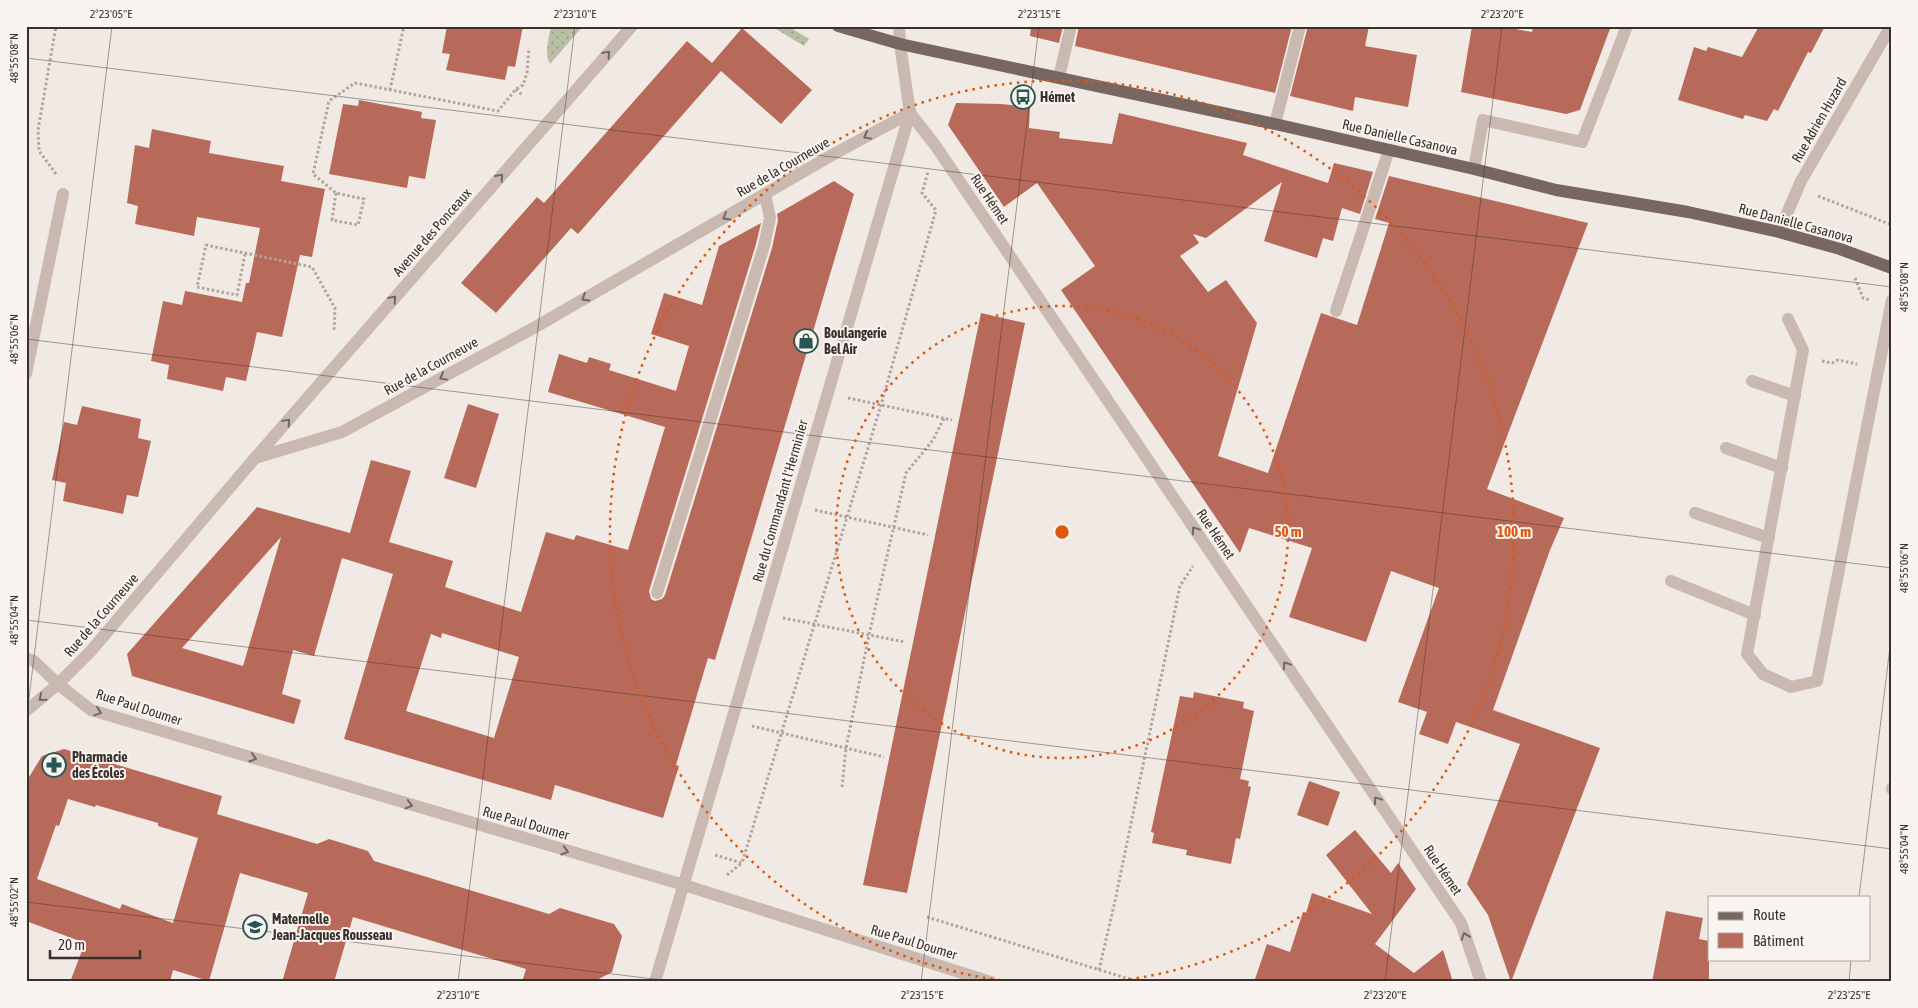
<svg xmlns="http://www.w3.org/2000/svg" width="1918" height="1008" font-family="'Asap Condensed',sans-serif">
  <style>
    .grass { fill: url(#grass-dots) }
    .building { fill: #b86a5a; fill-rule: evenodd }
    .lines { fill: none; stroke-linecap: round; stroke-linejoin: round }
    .path { stroke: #b4a39a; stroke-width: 3; stroke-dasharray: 2.5 2.5; stroke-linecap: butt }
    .minor { stroke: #c9b9b0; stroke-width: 12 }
    .major { stroke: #786660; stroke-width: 12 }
    .oneway { stroke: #736761 }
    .ticks { fill: none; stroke: #39302d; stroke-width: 1; stroke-opacity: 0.45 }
    .ring { fill: none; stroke: #df570e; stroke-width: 2.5; stroke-dasharray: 2.5 5 }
    .labels { text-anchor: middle; stroke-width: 4; stroke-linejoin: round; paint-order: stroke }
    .poi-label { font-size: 14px; font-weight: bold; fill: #39302d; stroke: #f9f4ef; text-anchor: start }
    .street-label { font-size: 14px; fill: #39302d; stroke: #f9f4ef }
    .centre { fill: #df570e; stroke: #f9f4ef; stroke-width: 2.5 }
    .ring-label { font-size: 15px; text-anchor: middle; font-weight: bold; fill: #df570e; stroke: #f9f4ef; stroke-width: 4; stroke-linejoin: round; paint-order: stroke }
    .neatline { fill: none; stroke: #39302d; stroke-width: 2 }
    .ticks-label { font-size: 12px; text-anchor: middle; fill: #39302d }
  </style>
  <defs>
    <pattern id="grass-dots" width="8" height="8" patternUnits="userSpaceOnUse" patternTransform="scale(1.25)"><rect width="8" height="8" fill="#b8bfa4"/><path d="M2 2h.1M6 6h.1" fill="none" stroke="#979c86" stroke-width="1.8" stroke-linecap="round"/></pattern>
  </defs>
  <rect width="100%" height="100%" fill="#f1e9e3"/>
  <g class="grass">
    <path d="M 551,26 L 583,26 L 550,64 C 544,53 549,38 551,26 Z"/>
    <polygon points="771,26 788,26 809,39 804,46"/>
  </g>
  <g class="building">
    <polygon points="447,26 523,26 515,67 508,66 505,80 446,70 450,54 442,53"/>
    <polygon points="1031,26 1063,26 1059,43 1030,36"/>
    <polygon points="1079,26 1292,26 1275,93 1075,46"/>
    <polygon points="1308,26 1369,26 1365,46 1417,55 1408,107 1355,97 1353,111 1290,96"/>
    <polygon points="1472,26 1500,26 1532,32 1533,26 1611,26 1580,110 1566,114 1461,92"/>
    <polygon points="1756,26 1825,26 1811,53 1808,52 1778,111 1774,109 1767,121 1745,115 1743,119 1678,100 1694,47 1706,51 1708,47 1742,57 1758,28"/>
    <polygon points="742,28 812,90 781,124 721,71 578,234 571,228 496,313 461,283 537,197 544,203 687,41 712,63"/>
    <polygon points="359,100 422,112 421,118 436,120 425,179 409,176 407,188 329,174 343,104 358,106"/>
    <polygon points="956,103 1001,104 1030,107 1029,128 1060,132 1059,138 1112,144 1119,113 1247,143 1243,155 1328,183 1334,163 1373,172 1360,214 1342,208 1333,241 1323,238 1317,258 1264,241 1282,182 1206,238 1193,234 1199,243 1180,256 1208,292 1226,280 1257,323 1218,456 1268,473 1321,313 1357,325 1389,223 1375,219 1389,176 1588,223 1487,489 1564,518 1550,550 1493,710 1600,748 1511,982 1488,915 1467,884 1520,744 1456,722 1448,744 1419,734 1427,712 1398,702 1439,588 1391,571 1366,642 1289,617 1312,548 1249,528 1240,553 1061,290 1095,266 1037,183 1004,207 948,125"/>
    <polygon points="152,129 211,141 209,153 284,166 281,181 325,189 312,257 300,255 282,337 257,332 246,381 226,377 223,391 167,379 169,365 151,361 163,301 182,305 185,291 242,302 246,283 249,283 260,228 197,217 194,236 135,224 138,206 127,203 135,145 149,148"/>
    <path d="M 834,181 L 854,194 L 715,660 L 708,658 L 676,765 L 679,766 L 663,818 L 555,785 L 551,800 L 344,739 L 393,574 L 342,558 L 314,656 L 293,650 L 282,694 L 301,700 L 294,724 L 132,676 L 127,654 L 257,507 L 350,533 L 371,460 L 411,471 L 389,542 L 453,561 L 445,587 L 521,612 L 546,532 L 574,540 L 576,535 L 628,550 L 665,427 L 548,392 L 559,354 L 587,363 L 589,357 L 611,364 L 609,370 L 676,391 L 689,346 L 651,334 L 664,293 L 702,305 L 719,246 L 761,223 L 756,244 L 649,591 L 651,599 L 655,601 L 662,599 L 665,595 L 772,248 L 778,220 L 777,214 ZM 281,537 L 243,666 L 182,648 ZM 442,633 L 519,657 L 494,738 L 406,711 L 431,634 L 441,638 Z"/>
    <polygon points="981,313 1025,323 907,893 863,885"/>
    <polygon points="468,404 499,414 476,488 444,478"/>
    <polygon points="82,406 141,419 138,438 151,441 138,497 127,495 123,514 63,501 66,483 52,480 64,422 77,425"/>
    <polygon points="1194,692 1244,702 1243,708 1254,711 1240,779 1249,781 1248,786 1251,787 1240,839 1236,838 1231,864 1186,855 1187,850 1152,843 1154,833 1151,832 1180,696 1193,698"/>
    <path d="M 64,749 L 222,796 L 217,814 L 317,844 L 329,839 L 368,851 L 374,861 L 549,914 L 560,908 L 614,924 L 622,936 L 612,972 L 593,982 L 522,982 L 526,969 L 353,917 L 334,982 L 282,982 L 308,893 L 240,873 L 209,981 L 173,970 L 170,982 L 70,982 L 85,943 L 26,921 L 26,782 L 42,756 ZM 68,799 L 95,807 L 96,805 L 158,823 L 158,826 L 198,838 L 173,923 L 122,904 L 120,909 L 37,879 L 56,825 L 59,826 Z"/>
    <polygon points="1309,781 1340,792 1328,826 1297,815"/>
    <polygon points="1355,830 1391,873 1398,863 1416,889 1375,944 1414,973 1443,950 1453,982 1254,982 1267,944 1290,952 1303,912 1306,913 1312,893 1372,914 1326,855"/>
    <polygon points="1666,911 1703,918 1699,939 1709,941 1709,982 1652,982"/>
  </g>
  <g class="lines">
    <g class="path">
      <polyline points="516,89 523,96"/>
      <polyline points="390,90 404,26"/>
      <polyline points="56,174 39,151 38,130 56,26"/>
      <polyline points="336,193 332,220 358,225 364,199 336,193 313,174 329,101 355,83 498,111 516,89 523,85 527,73 529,48"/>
      <polyline points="1818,196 1892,225"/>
      <polyline points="245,254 237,295 197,287 206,245 312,267 335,308 334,332"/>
      <polyline points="1855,278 1863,298 1870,300"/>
      <polyline points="1822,361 1832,363 1838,360 1857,364"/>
      <polyline points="848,398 952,420"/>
      <polyline points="815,510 928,535"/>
      <polyline points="783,618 905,642"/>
      <polyline points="752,726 884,757"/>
      <polyline points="842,787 846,748 869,635 906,473 933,440 944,418"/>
      <polyline points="715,855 742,863 881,405 936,210 922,193 928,172"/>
      <polyline points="727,875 742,863"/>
      <polyline points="927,917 1139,982"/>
      <polyline points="1099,970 1115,901 1180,586 1193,566"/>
    </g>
    <g class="minor">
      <polyline points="1059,77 1071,26"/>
      <polyline points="1275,124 1300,26"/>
      <polyline points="1474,169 1483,120 1582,142 1627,26"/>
      <polyline points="1779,232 1801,181 1891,26"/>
      <polyline points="1336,311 1389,150"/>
      <polyline points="1788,319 1803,350 1747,654 1763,674 1791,687 1817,681 1892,300"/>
      <polyline points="26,374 63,194"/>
      <polyline points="1752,381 1795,396"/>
      <polyline points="1726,448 1782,468"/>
      <polyline points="255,458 342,432 539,325 832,155 910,113 935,145 1461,923 1481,982"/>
      <polyline points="1695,513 1769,538"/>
      <polyline points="1671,581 1755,615"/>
      <polyline points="657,593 764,246 770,218 765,194"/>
      <polyline points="26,658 34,661 58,684 91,710 684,885 991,982"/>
      <polyline points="26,711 58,684 90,652 255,458 632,26"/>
      <polyline points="1892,788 1892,789"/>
      <polyline points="655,982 910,113 900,44 899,26"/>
    </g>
    <polyline class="major" points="838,26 900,44 1275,124 1474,169 1556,190 1688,212 1779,232 1840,249 1892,268"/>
  </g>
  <defs><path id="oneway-chevron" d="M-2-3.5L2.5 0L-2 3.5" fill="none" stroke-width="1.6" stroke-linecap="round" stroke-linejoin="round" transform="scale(1.25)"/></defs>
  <g class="oneway">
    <use href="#oneway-chevron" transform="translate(607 54) rotate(-49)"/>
    <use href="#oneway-chevron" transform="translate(867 136) rotate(151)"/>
    <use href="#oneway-chevron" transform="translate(500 177) rotate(-49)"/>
    <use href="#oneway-chevron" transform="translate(726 217) rotate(150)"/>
    <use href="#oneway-chevron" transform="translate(585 298) rotate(150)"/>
    <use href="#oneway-chevron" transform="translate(393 299) rotate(-49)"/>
    <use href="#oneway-chevron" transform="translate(443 377) rotate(151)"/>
    <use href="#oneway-chevron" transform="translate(287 422) rotate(-49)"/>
    <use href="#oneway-chevron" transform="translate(1195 530) rotate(-124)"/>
    <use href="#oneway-chevron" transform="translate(1286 665) rotate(-124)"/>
    <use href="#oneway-chevron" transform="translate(42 698) rotate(140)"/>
    <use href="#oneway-chevron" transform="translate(98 712) rotate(19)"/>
    <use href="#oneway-chevron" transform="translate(253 758) rotate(17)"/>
    <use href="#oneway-chevron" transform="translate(1377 800) rotate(-124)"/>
    <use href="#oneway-chevron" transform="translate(409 805) rotate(16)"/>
    <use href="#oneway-chevron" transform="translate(565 851) rotate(16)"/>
    <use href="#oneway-chevron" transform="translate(1465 936) rotate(-109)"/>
  </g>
  <path class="ticks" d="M 26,58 L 1892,287M 26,339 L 1892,568M 26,620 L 1892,849M 26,722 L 112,26M 1859,897 L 1892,631M 26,902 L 678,982M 458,982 L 575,26M 921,982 L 1039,26M 1385,982 L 1502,26M 1849,982 L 1851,959"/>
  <g class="ring">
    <circle cx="1062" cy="532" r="226"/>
    <path d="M1015 982A452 452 0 1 1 1109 982"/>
  </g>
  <defs>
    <g id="bus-ring" transform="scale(1.25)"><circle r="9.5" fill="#f9f4ef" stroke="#275655" stroke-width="1.5"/><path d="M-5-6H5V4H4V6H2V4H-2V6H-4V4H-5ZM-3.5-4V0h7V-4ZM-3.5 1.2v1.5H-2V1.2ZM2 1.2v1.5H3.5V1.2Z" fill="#275655"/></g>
    <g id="shop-ring" transform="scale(1.25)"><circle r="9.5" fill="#f9f4ef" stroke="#275655" stroke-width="1.5"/><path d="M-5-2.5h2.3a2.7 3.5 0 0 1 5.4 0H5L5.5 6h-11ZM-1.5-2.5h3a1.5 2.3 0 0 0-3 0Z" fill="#275655"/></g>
    <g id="pharmacy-ring" transform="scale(1.25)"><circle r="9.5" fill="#f9f4ef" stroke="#275655" stroke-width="1.5"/><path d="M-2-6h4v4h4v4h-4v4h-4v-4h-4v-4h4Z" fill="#275655"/></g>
    <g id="school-ring" transform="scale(1.25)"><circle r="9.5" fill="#f9f4ef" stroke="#275655" stroke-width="1.5"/><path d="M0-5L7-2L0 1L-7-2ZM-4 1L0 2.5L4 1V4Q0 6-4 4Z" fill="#275655"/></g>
  </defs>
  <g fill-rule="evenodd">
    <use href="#bus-ring" x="1023" y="97"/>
    <use href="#shop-ring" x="806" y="341"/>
    <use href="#pharmacy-ring" x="54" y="765"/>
    <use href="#school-ring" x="255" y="927"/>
  </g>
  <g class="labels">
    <g class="poi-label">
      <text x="1040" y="102">Hémet</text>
      <text x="824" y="338">Boulangerie<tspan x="824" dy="16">Bel Air</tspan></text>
      <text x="72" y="762">Pharmacie<tspan x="72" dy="16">des Écoles</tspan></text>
      <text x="272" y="924">Maternelle<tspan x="272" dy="16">Jean-Jacques Rousseau</tspan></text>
    </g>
    <g class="street-label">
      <text transform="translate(1819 120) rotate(-60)" y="5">Rue Adrien Huzard</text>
      <text transform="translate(1400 137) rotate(13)" y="5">Rue Danielle Casanova</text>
      <text transform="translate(783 167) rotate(-30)" y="5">Rue de la Courneuve</text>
      <text transform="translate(990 199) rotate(56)" y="5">Rue Hémet</text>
      <text transform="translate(1796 223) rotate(15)" y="5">Rue Danielle Casanova</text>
      <text transform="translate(432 232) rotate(-49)" y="5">Avenue des Ponceaux</text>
      <text transform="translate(431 366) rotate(-29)" y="5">Rue de la Courneuve</text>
      <text transform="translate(780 501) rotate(-74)" y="5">Rue du Commandant l'Herminier</text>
      <text transform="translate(1216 534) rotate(56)" y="5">Rue Hémet</text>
      <text transform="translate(101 615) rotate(-49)" y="5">Rue de la Courneuve</text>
      <text transform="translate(139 707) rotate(18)" y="5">Rue Paul Doumer</text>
      <text transform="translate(526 823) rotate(16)" y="5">Rue Paul Doumer</text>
      <text transform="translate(1443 870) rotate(56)" y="5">Rue Hémet</text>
      <text transform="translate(914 942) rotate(17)" y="5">Rue Paul Doumer</text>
    </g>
  </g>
  <circle cx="1062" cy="532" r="8" class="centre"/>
  <g class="ring-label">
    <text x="1288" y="537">50 m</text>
    <text x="1514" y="537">100 m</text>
  </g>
  <rect width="1918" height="1008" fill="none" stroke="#f9f4ef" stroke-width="55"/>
  <rect x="1708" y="896" width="162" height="65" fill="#f9f4ef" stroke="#aca6a1"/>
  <rect x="1718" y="912" width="25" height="8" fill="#786660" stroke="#aca6a1"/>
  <text x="1753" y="920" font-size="15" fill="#39302d">Route</text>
  <rect x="1718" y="933" width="25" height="15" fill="#b86a5a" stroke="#aca6a1"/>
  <text x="1753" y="946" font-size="15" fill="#39302d">Bâtiment</text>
  <path d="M50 950v8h90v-8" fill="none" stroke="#39302d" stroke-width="2.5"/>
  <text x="58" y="950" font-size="15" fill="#39302d" stroke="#f9f4ef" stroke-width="4" paint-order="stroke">20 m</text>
  <rect x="28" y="28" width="1862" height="952" class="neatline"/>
  <g class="ticks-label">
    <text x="111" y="18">2°23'05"E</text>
    <text x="575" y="18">2°23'10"E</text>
    <text x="1039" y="18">2°23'15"E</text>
    <text x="1502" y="18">2°23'20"E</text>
    <text transform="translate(14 58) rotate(-90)" y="4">48°55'08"N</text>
    <text transform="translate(1904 287) rotate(-90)" y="4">48°55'08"N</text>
    <text transform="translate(14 339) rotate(-90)" y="4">48°55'06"N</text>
    <text transform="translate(1904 568) rotate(-90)" y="4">48°55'06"N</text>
    <text transform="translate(14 620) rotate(-90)" y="4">48°55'04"N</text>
    <text transform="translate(1904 849) rotate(-90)" y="4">48°55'04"N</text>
    <text transform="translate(14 902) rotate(-90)" y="4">48°55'02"N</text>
    <text x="458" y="999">2°23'10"E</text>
    <text x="922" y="999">2°23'15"E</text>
    <text x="1385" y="999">2°23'20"E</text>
    <text x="1849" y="999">2°23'25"E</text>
  </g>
</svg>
